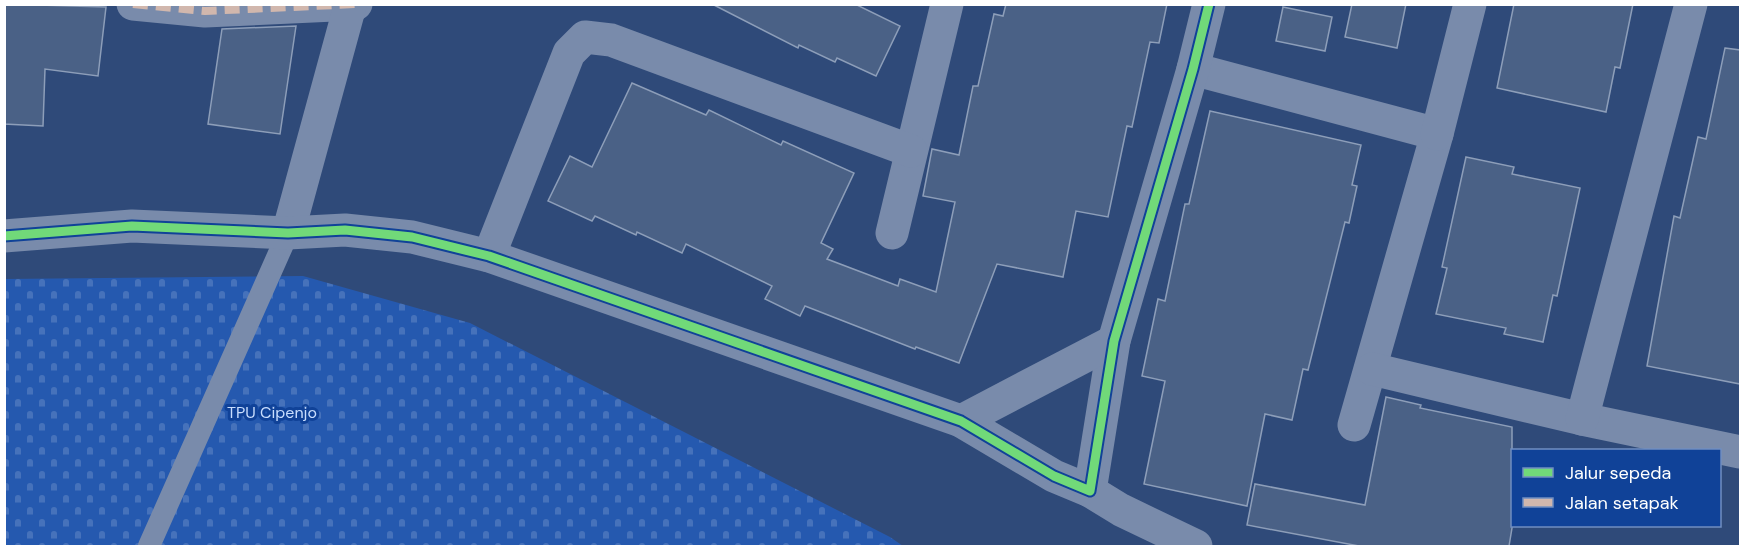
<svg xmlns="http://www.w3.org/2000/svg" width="1745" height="551" font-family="'DM Sans',sans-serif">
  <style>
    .cemetery { fill: url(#cemetery-stones) }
    .building { fill: #4a6186; stroke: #8d9eb9; stroke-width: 1.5 }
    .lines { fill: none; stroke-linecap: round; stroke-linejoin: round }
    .service { stroke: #798bab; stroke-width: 22 }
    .minor { stroke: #798bab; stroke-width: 33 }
    .quiet { stroke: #d1b7ad; stroke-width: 8; stroke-dasharray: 15 8; stroke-linecap: butt }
    .cycleway-casing { stroke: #104298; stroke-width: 13 }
    .cycleway { stroke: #71d979; stroke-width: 9 }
    .labels { text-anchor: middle; stroke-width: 6; stroke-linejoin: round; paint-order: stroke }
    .park-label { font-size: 16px; fill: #c9defe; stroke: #104298 }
  </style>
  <defs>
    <pattern id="cemetery-stones" width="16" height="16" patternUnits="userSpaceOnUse" patternTransform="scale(1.5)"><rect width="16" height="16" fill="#2559af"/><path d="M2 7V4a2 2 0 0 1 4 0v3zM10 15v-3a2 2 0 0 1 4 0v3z" fill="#4672bb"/></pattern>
  </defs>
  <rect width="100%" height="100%" fill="#2f4a79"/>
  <polygon class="cemetery" points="303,276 470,323 890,537 903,546 5,546 4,279"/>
  <g class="building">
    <polygon points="4,4 106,7 98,76 45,69 43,126 4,124"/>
    <polygon points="712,4 855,4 900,26 876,76 837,58 835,62 799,45 798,48"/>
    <polygon points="1006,4 1167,4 1159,43 1150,42 1132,127 1127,126 1108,217 1076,211 1063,277 997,264 959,363 916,347 915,349 805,306 800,316 765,299 772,286 686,244 682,253 637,232 636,235 595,216 592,221 548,201 570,156 592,167 632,83 706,115 709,110 781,145 783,141 854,173 821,243 833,249 827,259 898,286 900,279 936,292 955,202 923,196 932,149 959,155 973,86 978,86 994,14 1003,16"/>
    <polygon points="1352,4 1406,4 1397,48 1345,37"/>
    <polygon points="1514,4 1633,4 1620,68 1615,67 1606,112 1497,88"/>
    <polygon points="1283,7 1332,17 1325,51 1276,41"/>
    <polygon points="296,26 280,134 208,124 222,29"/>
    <polygon points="1725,48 1740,50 1740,384 1647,366 1674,216 1680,218 1698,137 1706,139"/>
    <polygon points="1210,111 1361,145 1352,185 1357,186 1349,223 1345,222 1308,370 1303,369 1292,420 1265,414 1247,506 1144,484 1165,381 1142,376 1158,299 1165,301 1185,204 1189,204"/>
    <polygon points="1466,157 1514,167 1512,174 1580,188 1557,296 1553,295 1543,342 1504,334 1506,328 1436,314 1447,268 1442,267"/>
    <polygon points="1386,397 1421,405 1420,408 1512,427 1512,528 1509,546 1359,546 1247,525 1255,484 1365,505"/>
  </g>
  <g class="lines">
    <polyline class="service" points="149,546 288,233"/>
    <g class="minor">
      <polyline points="133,4 205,11 356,4"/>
      <polyline points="1193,69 1437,134 1354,425"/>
      <polyline points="1437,134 1470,4"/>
      <polyline points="288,233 350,6"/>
      <polyline points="892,233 947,4"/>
      <polyline points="4,236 132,226 288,233 345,230 412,237 489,256 961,421 1054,476 1090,491 1114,341 1193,69 1209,4"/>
      <polyline points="489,256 569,53 585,37 611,40 911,151"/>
      <polyline points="1372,369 1582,419 1740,452"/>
      <polyline points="1582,419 1691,4"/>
      <polyline points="961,421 1114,341"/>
      <polyline points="1090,491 1121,510 1196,546"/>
    </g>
    <polyline class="quiet" points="133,4 205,11 356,4"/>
    <g class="cycleway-casing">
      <polyline id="cycleway" points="4,236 132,226 288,233 345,230 412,237 489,256 961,421 1054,476 1090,491 1114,341 1193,69 1209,4"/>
    </g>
    <use href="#cycleway" class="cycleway"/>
  </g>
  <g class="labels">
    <g class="park-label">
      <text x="272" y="418">TPU Cipenjo</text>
    </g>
  </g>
  <rect width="1745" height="551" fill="none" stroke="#ffffff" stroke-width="12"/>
  <rect x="1511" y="449" width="210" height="78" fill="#104298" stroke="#708ec1" stroke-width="1.5"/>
  <rect x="1523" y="468" width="30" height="9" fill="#71d979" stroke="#708ec1" stroke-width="1.5"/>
  <text x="1565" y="479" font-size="18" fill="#ffffff">Jalur sepeda</text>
  <rect x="1523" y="498" width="30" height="9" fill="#d1b7ad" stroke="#708ec1" stroke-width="1.5"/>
  <text x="1565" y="509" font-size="18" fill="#ffffff">Jalan setapak</text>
</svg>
